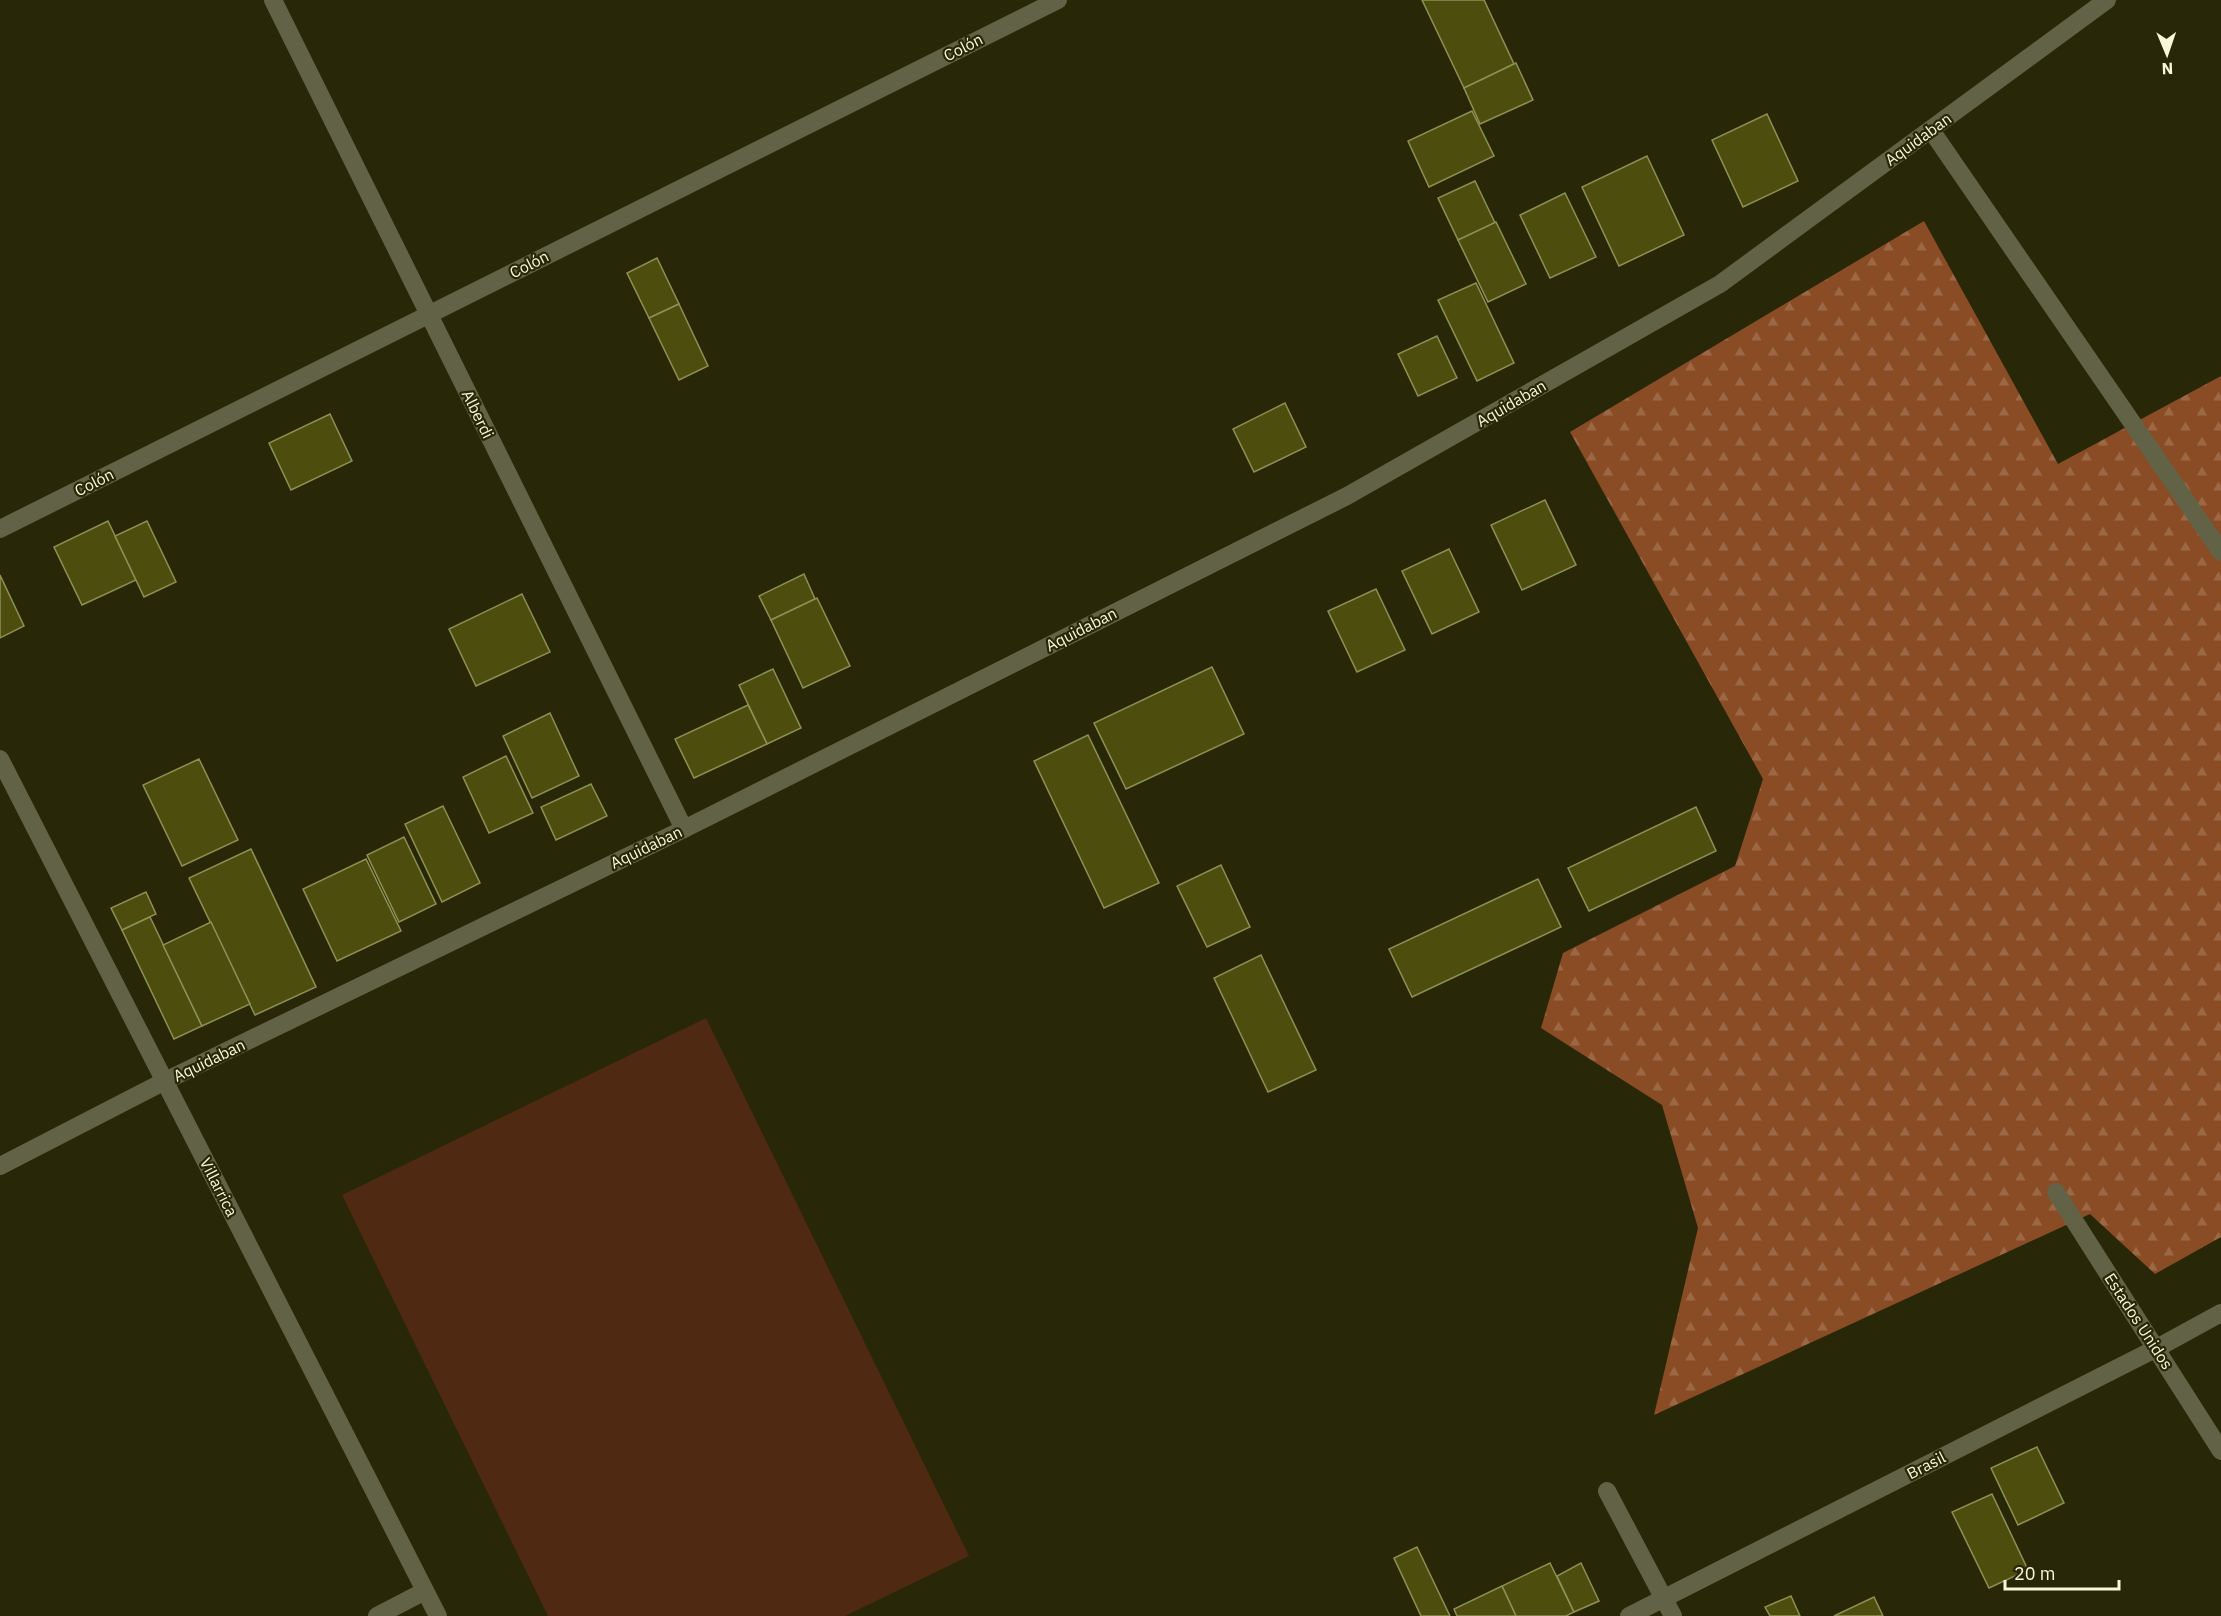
<svg xmlns="http://www.w3.org/2000/svg" width="2221" height="1616" font-family="'IBM Plex Sans',sans-serif">
  <style>
    .grass { fill: #4f2911 }
    .forest { fill: url(#forest-firs) }
    .building { fill: #4d4e0e; stroke: #8e9054; stroke-width: 1.5 }
    .lines { fill: none; stroke-linecap: round; stroke-linejoin: round }
    .street { stroke: #626346; stroke-width: 18 }
    .labels { text-anchor: middle; stroke-width: 4.5; stroke-linejoin: round; paint-order: stroke }
    .street-label { font-size: 16px; fill: #f6f8d8; stroke: #282808 }
  </style>
  <defs>
    <pattern id="forest-firs" width="22" height="20" patternUnits="userSpaceOnUse" patternTransform="scale(1.5)"><rect width="22" height="20" fill="#8a4c25"/><path d="M5 1l3.5 6h-7zM16 11l3.5 6h-7z" fill="#9b6744"/></pattern>
  </defs>
  <rect width="100%" height="100%" fill="#282808"/>
  <polygon class="grass" points="706,1018 969,1556 845,1616 548,1616 342,1195"/>
  <polygon class="forest" points="1924,221 2058,464 2221,376 2221,1237 2155,1274 2090,1214 1654,1415 1698,1228 1662,1105 1541,1028 1563,953 1735,866 1763,779 1570,432"/>
  <g class="building">
    <polygon points="1422,0 1484,0 1514,64 1464,88"/>
    <polygon points="1516,63 1533,100 1480,124 1464,88"/>
    <polygon points="1472,111 1494,156 1429,187 1408,141"/>
    <polygon points="1767,114 1798,181 1743,207 1712,140"/>
    <polygon points="1647,156 1684,235 1619,266 1582,187"/>
    <polygon points="1475,181 1495,223 1458,240 1438,198"/>
    <polygon points="1565,193 1596,257 1550,278 1520,215"/>
    <polygon points="1496,222 1526,284 1488,302 1458,240"/>
    <polygon points="657,258 679,304 649,318 627,273"/>
    <polygon points="1476,283 1514,363 1477,381 1438,300"/>
    <polygon points="679,304 708,366 679,380 649,318"/>
    <polygon points="1437,336 1457,378 1418,396 1398,354"/>
    <polygon points="1285,403 1306,447 1254,472 1233,429"/>
    <polygon points="330,414 352,461 291,490 269,443"/>
    <polygon points="1545,500 1576,565 1522,590 1491,525"/>
    <polygon points="108,521 136,580 82,605 54,547"/>
    <polygon points="147,521 176,582 144,597 115,536"/>
    <polygon points="1449,549 1479,612 1432,634 1402,571"/>
    <polygon points="804,574 815,599 771,620 759,596"/>
    <polygon points="0,575 24,626 0,638"/>
    <polygon points="1376,589 1405,650 1357,672 1328,611"/>
    <polygon points="522,594 550,652 476,686 449,629"/>
    <polygon points="817,598 850,666 803,688 771,620"/>
    <polygon points="1212,667 1244,734 1126,789 1094,723"/>
    <polygon points="773,669 801,728 767,744 739,685"/>
    <polygon points="748,705 767,744 694,778 675,739"/>
    <polygon points="550,713 579,776 532,798 503,736"/>
    <polygon points="1088,735 1159,883 1104,908 1034,761"/>
    <polygon points="506,756 533,813 489,833 463,777"/>
    <polygon points="199,759 238,840 182,866 143,785"/>
    <polygon points="591,784 607,816 556,840 541,807"/>
    <polygon points="443,806 480,883 442,902 405,824"/>
    <polygon points="1696,807 1716,851 1589,911 1568,868"/>
    <polygon points="404,837 436,904 399,922 367,855"/>
    <polygon points="251,849 316,987 255,1015 189,878"/>
    <polygon points="366,859 401,931 337,961 303,889"/>
    <polygon points="1221,865 1250,927 1207,947 1177,886"/>
    <polygon points="1538,879 1561,927 1412,997 1389,949"/>
    <polygon points="146,892 156,914 122,930 111,908"/>
    <polygon points="150,917 202,1026 174,1039 122,930"/>
    <polygon points="211,922 250,1004 202,1026 163,945"/>
    <polygon points="1261,955 1316,1070 1268,1092 1214,978"/>
    <polygon points="2037,1447 2064,1503 2018,1525 1991,1468"/>
    <polygon points="1992,1494 2028,1570 1989,1588 1952,1512"/>
    <polygon points="1417,1547 1450,1616 1421,1616 1394,1558"/>
    <polygon points="1550,1563 1574,1612 1566,1616 1516,1616 1502,1586"/>
    <polygon points="1581,1563 1599,1601 1574,1612 1557,1576"/>
    <polygon points="1502,1586 1516,1616 1457,1616 1454,1609"/>
    <polygon points="1791,1596 1800,1616 1770,1616 1765,1607"/>
    <polygon points="1874,1597 1883,1616 1834,1616"/>
  </g>
  <g class="lines">
    <g class="street">
      <polyline points="273,0 684,829"/>
      <polyline points="1931,130 2221,552"/>
      <polyline points="0,529 1058,0"/>
      <polyline points="0,759 438,1616"/>
      <polyline points="0,1166 165,1081 684,829 1347,496 1720,284 2107,0"/>
      <polyline points="2056,1192 2221,1451"/>
      <polyline points="1607,1491 1673,1616"/>
      <polyline points="377,1616 425,1591"/>
      <polyline points="1629,1616 2157,1348 2221,1313"/>
    </g>
  </g>
  <g class="labels">
    <g class="street-label">
      <text transform="translate(963 47) rotate(-27)" y="6">Colón</text>
      <text transform="translate(1918 139) rotate(-36)" y="6">Aquidaban</text>
      <text transform="translate(529 264) rotate(-27)" y="6">Colón</text>
      <text transform="translate(1511 403) rotate(-30)" y="6">Aquidaban</text>
      <text transform="translate(478 414) rotate(64)" y="6">Alberdi</text>
      <text transform="translate(94 482) rotate(-27)" y="6">Colón</text>
      <text transform="translate(1081 629) rotate(-27)" y="6">Aquidaban</text>
      <text transform="translate(646 847) rotate(-26)" y="6">Aquidaban</text>
      <text transform="translate(209 1060) rotate(-26)" y="6">Aquidaban</text>
      <text transform="translate(219 1187) rotate(63)" y="6">Villarrica</text>
      <text transform="translate(2139 1321) rotate(57)" y="6">Estados Unidos</text>
      <text transform="translate(1926 1465) rotate(-27)" y="6">Brasil</text>
    </g>
  </g>
  <g transform="translate(2167 54) rotate(178)" stroke="#282808" stroke-width="4.5" paint-order="stroke">
  <path d="M0-4.5L10 22L0 15L-10 22Z" fill="#f6f8d8"/>
  <text y="-9" font-size="16" font-weight="bold" text-anchor="middle" fill="#f6f8d8">N</text>
  </g>
  <path d="M2005 1580v9h114v-9" fill="none" stroke="#f6f8d8" stroke-width="3"/>
  <text x="2014" y="1580" font-size="18" fill="#f6f8d8" stroke="#282808" stroke-width="4.5" paint-order="stroke">20 m</text>
</svg>
